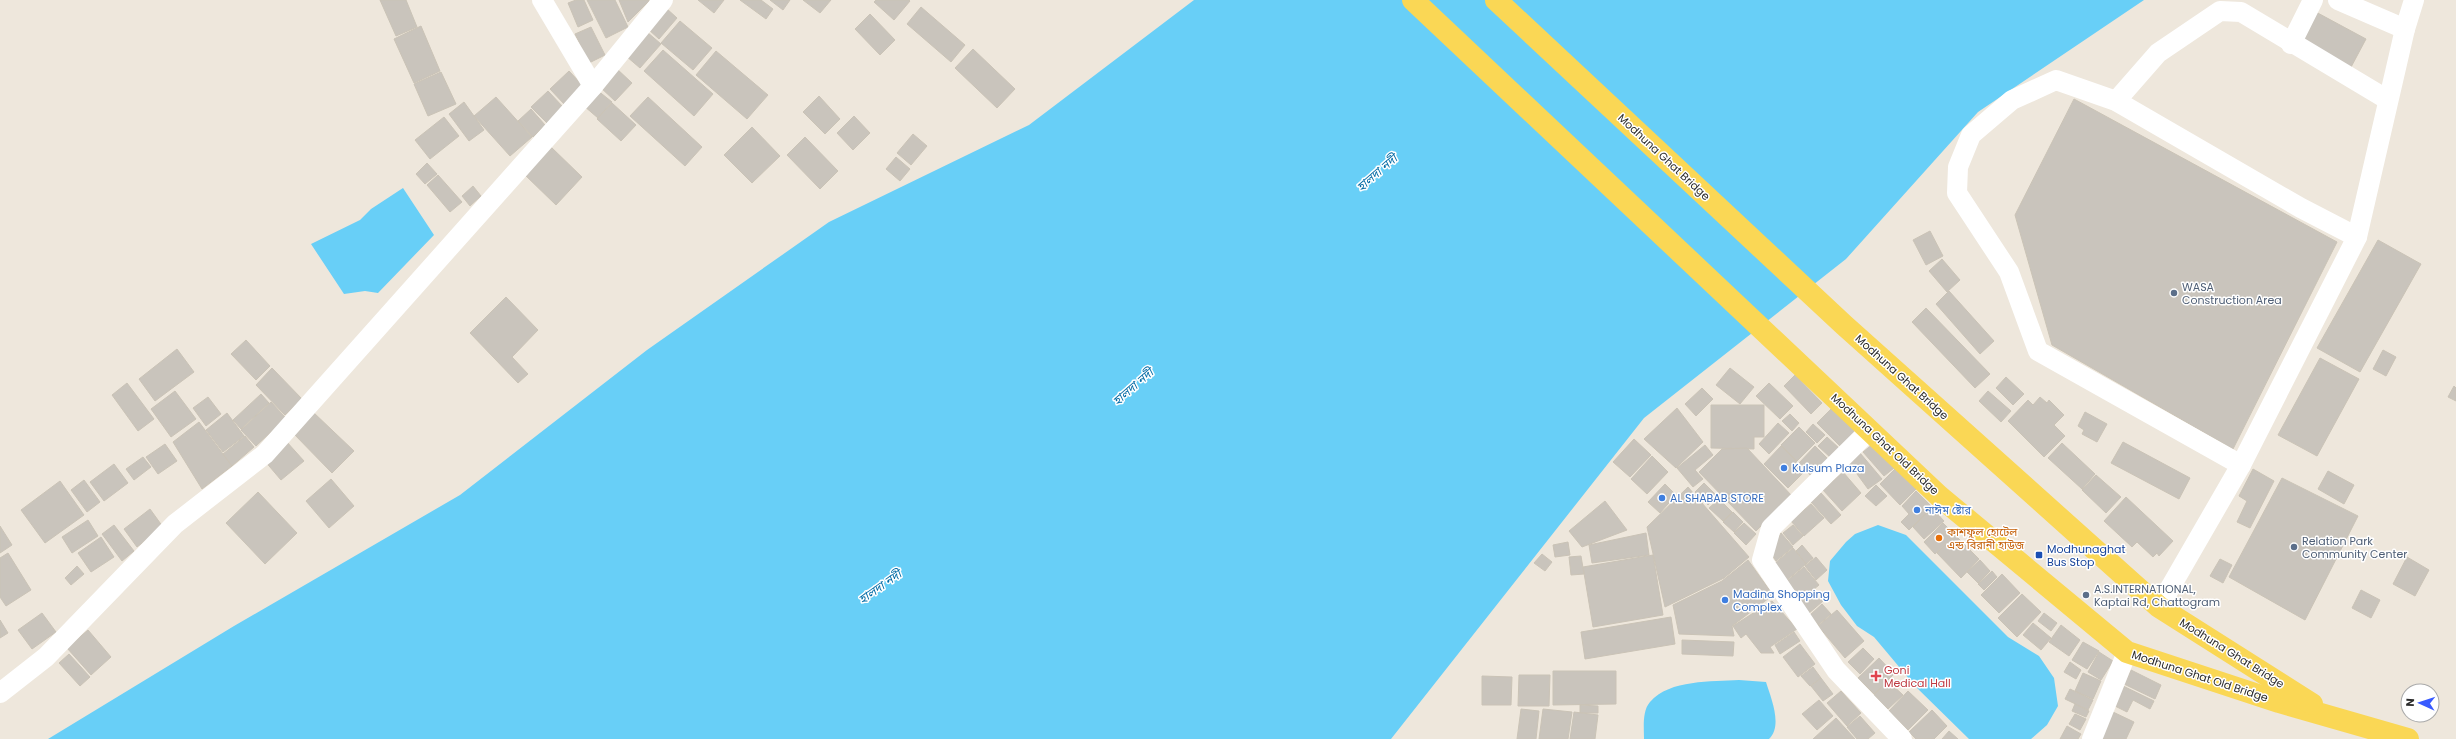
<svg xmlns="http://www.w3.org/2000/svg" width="2456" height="739" font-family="Poppins,'Noto Sans Bengali',sans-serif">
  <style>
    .water { fill: #68cff7 }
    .building { fill: #c9c4bc; stroke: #cac3b6 }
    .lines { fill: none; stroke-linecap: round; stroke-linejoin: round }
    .street { stroke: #fff; stroke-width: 20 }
    .primary { stroke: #fad755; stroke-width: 22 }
    .service-dot { fill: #5c6f8a; stroke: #fff; stroke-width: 1.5 }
    .shop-dot { fill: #3f7fe0; stroke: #fff; stroke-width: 1.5 }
    .food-dot { fill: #e8710a; stroke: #fff; stroke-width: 1.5 }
    .transit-dot { fill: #1a4fb4; stroke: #fff; stroke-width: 1.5 }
    .health-dot { fill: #e0444e; stroke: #fff; stroke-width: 1.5 }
    .labels { text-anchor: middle; stroke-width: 3; stroke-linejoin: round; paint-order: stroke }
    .street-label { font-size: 11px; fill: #2b2b2b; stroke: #fff }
    .service-label { font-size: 11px; fill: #4e5e75; stroke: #fff; text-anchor: start }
    .shop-label { font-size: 11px; fill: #366cbe; stroke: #fff; text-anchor: start }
    .food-label { font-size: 11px; fill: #c56008; stroke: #fff; text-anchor: start }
    .transit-label { font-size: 11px; fill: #164399; stroke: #fff; text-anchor: start }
    .health-label { font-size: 11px; fill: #be3a42; stroke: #fff; text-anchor: start }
    .water-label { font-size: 12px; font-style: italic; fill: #046ca6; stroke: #fff }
  </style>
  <rect width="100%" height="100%" fill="#eee7dc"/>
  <g class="water">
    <polygon points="1194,0 2144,0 1978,112 1846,259 1644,418 1391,739 48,739 234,626 460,495 647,350 829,222 1029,125"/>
    <polygon points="403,188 434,235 378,293 365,291 344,294 311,244 360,220 371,209"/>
    <polygon points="1878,525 1906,535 2008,637 2039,656 2054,678 2058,706 2047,725 2031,739 1969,739 1916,687 1874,637 1857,626 1841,605 1828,581 1830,561 1846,542 1855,534"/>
    <path d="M 1739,680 L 1766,682 C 1771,698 1783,726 1769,739 L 1644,739 C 1644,728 1642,711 1650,702 C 1670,679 1712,682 1739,680 Z"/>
  </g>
  <g class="building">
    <polygon points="380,0 406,0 417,27 396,36"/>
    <polygon points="576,0 584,0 593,20 578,27 568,3"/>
    <polygon points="587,0 615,0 628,27 606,38"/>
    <polygon points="619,0 649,0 649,1 628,22"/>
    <polygon points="698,0 724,0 714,13"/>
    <polygon points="740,0 761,0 773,9 766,19"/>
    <polygon points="770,0 790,0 783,10"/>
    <polygon points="803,0 831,0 820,13"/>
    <polygon points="876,0 909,0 910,1 894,20 874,2"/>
    <polygon points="921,7 965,45 951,62 907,24"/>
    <polygon points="666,8 677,18 659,39 648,29"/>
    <polygon points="2314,11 2366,39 2350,69 2298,41"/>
    <polygon points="870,14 895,40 880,55 855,29"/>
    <polygon points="680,21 712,48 693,70 661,43"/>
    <polygon points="421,26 440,71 414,83 394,39"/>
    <polygon points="591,27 605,55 589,63 575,34"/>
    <polygon points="647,32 661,44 640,68 626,56"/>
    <polygon points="973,49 1015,89 997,108 955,68"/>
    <polygon points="663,50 713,94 694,116 644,71"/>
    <polygon points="716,51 768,95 747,119 696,75"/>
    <polygon points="616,68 632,83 615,101 599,86"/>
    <polygon points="569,71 584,87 565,105 550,89"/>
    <polygon points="441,72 456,104 428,116 414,84"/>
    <polygon points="597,90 612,102 598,118 584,106"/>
    <polygon points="548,91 563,107 547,123 531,107"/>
    <polygon points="819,96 840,119 825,134 803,112"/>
    <polygon points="496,97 532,137 510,156 474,116"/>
    <polygon points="648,97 702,147 685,166 630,116"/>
    <polygon points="2074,99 2337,242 2233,449 2052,345 2015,215"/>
    <polygon points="464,102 484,130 469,141 449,114"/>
    <polygon points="612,103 636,125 621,141 597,119"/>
    <polygon points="531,109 545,125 533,137 518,121"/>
    <polygon points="854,116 870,133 853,150 837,133"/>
    <polygon points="444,117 459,136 430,159 415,140"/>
    <polygon points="752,127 780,156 752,183 724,155"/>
    <polygon points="913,134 927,146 911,165 897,153"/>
    <polygon points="805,137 838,171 820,189 787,155"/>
    <polygon points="551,147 582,177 556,205 524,174"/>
    <polygon points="896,157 910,169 900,181 886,169"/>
    <polygon points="427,163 437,174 425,184 416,174"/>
    <polygon points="438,175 462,202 450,212 427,185"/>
    <polygon points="473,186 481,196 470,206 462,196"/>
    <polygon points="1930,231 1943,256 1926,265 1913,240"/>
    <polygon points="2378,240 2421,264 2360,372 2317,348"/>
    <polygon points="1942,259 1960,280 1947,292 1929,271"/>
    <polygon points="1949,291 1994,341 1980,354 1936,304"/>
    <polygon points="506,297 538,330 512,357 528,374 518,383 470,333"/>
    <polygon points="1926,308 1990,374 1975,388 1912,322"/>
    <polygon points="246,340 270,366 256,380 231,354"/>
    <polygon points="177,349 194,372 155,401 139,379"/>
    <polygon points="2383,350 2396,357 2386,376 2373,369"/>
    <polygon points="2320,358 2359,379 2317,456 2278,435"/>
    <polygon points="272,368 302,399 285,415 256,385"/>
    <polygon points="1730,368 1754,387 1740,404 1716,385"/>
    <polygon points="1795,375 1822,403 1811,414 1784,386"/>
    <polygon points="2006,377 2024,394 2013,405 1996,388"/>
    <polygon points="127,383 154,419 138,431 112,395"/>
    <polygon points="1769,383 1793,406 1780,419 1756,396"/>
    <polygon points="2454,386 2456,388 2456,401 2448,397"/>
    <polygon points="1702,388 1713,399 1696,416 1685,404"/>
    <polygon points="175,391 196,419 171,437 151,409"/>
    <polygon points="1988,391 2011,411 2001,422 1979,401"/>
    <polygon points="261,394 269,403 241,429 233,420"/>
    <polygon points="208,397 221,414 206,426 193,408"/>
    <polygon points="2040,397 2047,403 2049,400 2064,415 2054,425 2065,436 2044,457 2008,421 2028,400 2033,405"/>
    <polygon points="271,402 286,418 256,446 241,430"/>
    <polygon points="1711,405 1764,405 1764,437 1754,437 1754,449 1711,448"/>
    <polygon points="1834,406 1858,430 1841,447 1817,423"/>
    <polygon points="1677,408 1703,442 1676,468 1644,439"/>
    <polygon points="313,412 354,451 332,473 293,433"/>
    <polygon points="2085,412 2107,424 2097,442 2082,434 2084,430 2078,426"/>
    <polygon points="227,413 244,436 223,452 206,430"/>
    <polygon points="1790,414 1799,423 1792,431 1782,421"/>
    <polygon points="199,422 232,466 202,489 173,442"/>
    <polygon points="1778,423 1789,433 1769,454 1759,444"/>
    <polygon points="1813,424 1825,435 1817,443 1806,432"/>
    <polygon points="1799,427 1815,443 1797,461 1781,445"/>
    <polygon points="245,436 254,447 232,466 223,454"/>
    <polygon points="1827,437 1840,449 1831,458 1818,446"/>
    <polygon points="1634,439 1651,455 1630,477 1613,462"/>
    <polygon points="286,441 304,461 281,480 264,460"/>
    <polygon points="2123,442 2190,478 2179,499 2111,463"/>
    <polygon points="2062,443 2095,474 2082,489 2048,458"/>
    <polygon points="165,444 177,461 158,474 146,457"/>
    <polygon points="1873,444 1894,468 1884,476 1863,452"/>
    <polygon points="1705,445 1713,455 1695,470 1703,479 1693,487 1677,468"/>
    <polygon points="1781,446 1797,462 1795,463 1804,472 1788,488 1764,464"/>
    <polygon points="1815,446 1828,459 1811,476 1799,463"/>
    <polygon points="1747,448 1792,496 1756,531 1699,472 1722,449"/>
    <polygon points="1860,453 1882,479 1868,489 1849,463"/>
    <polygon points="1652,456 1668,472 1647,494 1631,479"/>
    <polygon points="143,457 151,467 134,480 126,469"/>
    <polygon points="114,464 128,483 104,501 90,482"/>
    <polygon points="1895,469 1916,489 1900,505 1880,484"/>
    <polygon points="2253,469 2274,481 2250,528 2237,522 2247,501 2239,496"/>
    <polygon points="2328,471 2354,485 2344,504 2318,489"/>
    <polygon points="1843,472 1861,493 1842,511 1823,490"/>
    <polygon points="2096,475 2121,497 2106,513 2082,490"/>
    <polygon points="2282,478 2358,516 2305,620 2229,577"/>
    <polygon points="331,479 354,506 329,528 306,501"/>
    <polygon points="84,480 100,502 87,512 71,490"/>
    <polygon points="60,481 84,515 45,543 21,510"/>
    <polygon points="1704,483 1717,496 1708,505 1695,492"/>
    <polygon points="1665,484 1676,495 1660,513 1648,502"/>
    <polygon points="1876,485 1887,496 1876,506 1865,496"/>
    <polygon points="1688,487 1749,557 1724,578 1665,607 1647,527"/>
    <polygon points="1916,491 1932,507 1909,530 1901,522 1909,514 1902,506"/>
    <polygon points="258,492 297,533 265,564 226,523"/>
    <polygon points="1821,493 1841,515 1831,524 1811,502"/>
    <polygon points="2126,497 2173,541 2159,556 2157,553 2153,557 2137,542 2132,547 2104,521"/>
    <polygon points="1719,499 1732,512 1723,521 1709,508"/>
    <polygon points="1605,501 1627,530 1582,547 1569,531"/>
    <polygon points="1811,504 1824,518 1804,536 1791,521"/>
    <polygon points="1932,508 1944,521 1924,539 1913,527"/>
    <polygon points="150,509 163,527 137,547 124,529"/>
    <polygon points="1733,512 1743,522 1734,532 1723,522"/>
    <polygon points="88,520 98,536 72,553 62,537"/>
    <polygon points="1744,523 1756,534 1746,545 1734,533"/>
    <polygon points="1943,523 1955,535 1935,554 1924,542"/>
    <polygon points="114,525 134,551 122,561 102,534"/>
    <polygon points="1793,525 1803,536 1793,545 1783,533"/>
    <polygon points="0,526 12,545 0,553"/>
    <polygon points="1646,533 1649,555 1592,563 1589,545"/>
    <polygon points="1781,533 1793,547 1776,561 1770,552"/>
    <polygon points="1955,535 1979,559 1961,578 1937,553"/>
    <polygon points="101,537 114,557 91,572 78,553"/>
    <polygon points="1568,542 1570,555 1555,557 1553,545"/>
    <polygon points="1802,545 1813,558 1806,564 1796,551"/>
    <polygon points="1793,548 1806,564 1787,580 1774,564"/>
    <polygon points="8,553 31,590 6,606 0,597 0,558"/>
    <polygon points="1542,554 1552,562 1545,571 1534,563"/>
    <polygon points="1653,555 1663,615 1593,627 1583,567"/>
    <polygon points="1581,556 1584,574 1571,575 1569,557"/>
    <polygon points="1816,557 1827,570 1816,580 1805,566"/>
    <polygon points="2407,557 2429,570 2415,596 2393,584"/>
    <polygon points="2220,559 2232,565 2223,583 2210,576"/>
    <polygon points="1748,560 1773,595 1732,626 1734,636 1679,634 1673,605 1722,581"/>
    <polygon points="1980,560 1990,571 1978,583 1967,572"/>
    <polygon points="77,566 84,574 71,585 65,578"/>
    <polygon points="1804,567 1819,585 1802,599 1787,581"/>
    <polygon points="1992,571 1997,577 1984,590 1978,584"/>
    <polygon points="2002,574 2020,593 1999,613 1981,595"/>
    <polygon points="1813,590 1823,601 1808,614 1799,602"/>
    <polygon points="2361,590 2380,600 2371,618 2352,608"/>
    <polygon points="2022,594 2041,612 2017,637 1998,618"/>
    <polygon points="1772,601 1797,629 1770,647 1774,653 1761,653 1746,634 1741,638 1733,626"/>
    <polygon points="1822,604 1831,614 1818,625 1810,615"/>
    <polygon points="1837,610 1864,641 1845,658 1818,626"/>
    <polygon points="42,613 56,632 32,649 18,630"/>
    <polygon points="2044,613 2057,623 2051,631 2038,621"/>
    <polygon points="1671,617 1675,644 1585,659 1581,632"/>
    <polygon points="0,620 8,633 0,638"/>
    <polygon points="2033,623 2051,638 2041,650 2023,635"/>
    <polygon points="2061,625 2080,640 2069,656 2049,642"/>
    <polygon points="88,630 111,657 91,675 67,648"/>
    <polygon points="1794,632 1800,641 1780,654 1775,645"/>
    <polygon points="1682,640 1734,642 1733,656 1682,654"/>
    <polygon points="2083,642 2099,651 2087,669 2072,660"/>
    <polygon points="1800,644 1815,664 1798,677 1783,657"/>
    <polygon points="1863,648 1874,659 1860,674 1848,662"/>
    <polygon points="2099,652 2113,661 2101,680 2088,672"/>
    <polygon points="69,654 90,677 80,686 59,663"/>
    <polygon points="1879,658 1894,674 1874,694 1858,678"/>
    <polygon points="2070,662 2081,670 2076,679 2064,672"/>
    <polygon points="1813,667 1821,678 1810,686 1801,676"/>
    <polygon points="2131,670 2161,685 2155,699 2124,684"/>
    <polygon points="1553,671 1616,671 1616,704 1553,705"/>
    <polygon points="2083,673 2101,681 2093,699 2075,691"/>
    <polygon points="1519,675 1550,675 1549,706 1518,706"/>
    <polygon points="1482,676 1512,677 1511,705 1482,705"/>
    <polygon points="1821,678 1833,694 1823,701 1811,686"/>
    <polygon points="1888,681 1903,695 1888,709 1874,695"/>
    <polygon points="2121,685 2154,701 2150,709 2133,700 2127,712 2111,704"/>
    <polygon points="2070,689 2093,700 2088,710 2065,699"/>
    <polygon points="1841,691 1861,713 1847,726 1827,703"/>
    <polygon points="1908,691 1928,710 1908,730 1889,711"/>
    <polygon points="1819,700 1833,716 1817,730 1802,714"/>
    <polygon points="2075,704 2089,711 2086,717 2072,711"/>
    <polygon points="1580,705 1598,706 1598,713 1580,713"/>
    <polygon points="1521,709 1539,711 1536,739 1517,739"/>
    <polygon points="1543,709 1572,712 1568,739 1539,739"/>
    <polygon points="1932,710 1947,726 1934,739 1916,739 1909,732"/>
    <polygon points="1574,712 1598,715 1595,739 1570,739"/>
    <polygon points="2113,712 2134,722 2126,739 2100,739"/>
    <polygon points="2075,714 2086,719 2080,730 2069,724"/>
    <polygon points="1860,716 1875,733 1868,739 1857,739 1847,727"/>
    <polygon points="1836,718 1855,739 1813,739"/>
    <polygon points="2067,726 2081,734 2078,739 2060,739"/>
    <polygon points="1949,731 1958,739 1942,739"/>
  </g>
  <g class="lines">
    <g class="street">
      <polyline points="542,0 593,86"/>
      <polyline points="2338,0 2405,29"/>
      <polyline points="2291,44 2313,0"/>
      <polyline points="2116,101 2158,53 2220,11 2241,12 2388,100"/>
      <polyline points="1870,430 1771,528 1762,560 1836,670 1902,739"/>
      <polyline points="2241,465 2038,351 2009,272 1957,193 1958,167 1971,135 2012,100 2056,80 2116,101 2301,208 2357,237"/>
      <polyline points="2159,607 2241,465 2357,237 2405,29 2414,0"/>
      <polyline points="0,693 46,657 175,524 265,454 593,86 663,0"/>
      <polyline points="2092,739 2127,652"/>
    </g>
    <g class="primary">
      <polyline points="1413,0 1939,496 2127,652 2279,702 2408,739"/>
      <polyline points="1496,0 1844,325 2159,607 2312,704"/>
    </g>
  </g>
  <g class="service-dot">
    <circle cx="2174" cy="293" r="4"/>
    <circle cx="2294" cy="547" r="4"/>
    <circle cx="2086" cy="595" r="4"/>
  </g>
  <g class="shop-dot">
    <circle cx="1784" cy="468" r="4"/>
    <circle cx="1662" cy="498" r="4"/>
    <circle cx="1917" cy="510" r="4"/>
    <circle cx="1725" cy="600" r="4"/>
  </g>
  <circle class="food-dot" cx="1939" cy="538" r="4"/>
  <rect class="transit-dot" x="2035" y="551" width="8" height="8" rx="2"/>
  <path class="health-dot" d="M1874 670h4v4h4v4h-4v4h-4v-4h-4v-4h4z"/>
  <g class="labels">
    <g class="street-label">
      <text transform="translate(1664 157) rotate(43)" y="4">Modhuna Ghat Bridge</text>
      <text transform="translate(1902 377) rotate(42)" y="4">Modhuna Ghat Bridge</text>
      <text transform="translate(1885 444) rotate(43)" y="4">Modhuna Ghat Old Bridge</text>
      <text transform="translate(2232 653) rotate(32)" y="4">Modhuna Ghat Bridge</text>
      <text transform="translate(2200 676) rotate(18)" y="4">Modhuna Ghat Old Bridge</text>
    </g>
    <g class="service-label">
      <text x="2182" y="291">WASA<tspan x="2182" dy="13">Construction Area</tspan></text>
      <text x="2302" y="545">Relation Park<tspan x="2302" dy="13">Community Center</tspan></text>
      <text x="2094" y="593">A.S.INTERNATIONAL,<tspan x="2094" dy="13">Kaptai Rd, Chattogram</tspan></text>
    </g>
    <g class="shop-label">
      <text x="1792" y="472">Kulsum Plaza</text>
      <text x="1670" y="502">AL SHABAB STORE</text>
      <text x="1925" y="514">নাঈম ষ্টোর</text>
      <text x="1733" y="598">Madina Shopping<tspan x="1733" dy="13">Complex</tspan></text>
    </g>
    <g class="food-label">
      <text x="1947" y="536">কাশফুল হোটেল<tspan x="1947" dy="13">এন্ড বিরানী হাউজ</tspan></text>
    </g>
    <g class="transit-label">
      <text x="2047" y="553">Modhunaghat<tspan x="2047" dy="13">Bus Stop</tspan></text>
    </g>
    <g class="health-label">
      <text x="1884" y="674">Goni<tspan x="1884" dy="13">Medical Hall</tspan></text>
    </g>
    <g class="water-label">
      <text transform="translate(1377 173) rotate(-41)" y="4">হালদা নদী</text>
      <text transform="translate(1133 387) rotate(-41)" y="4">হালদা নদী</text>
      <text transform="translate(880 587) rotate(-35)" y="4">হালদা নদী</text>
    </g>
  </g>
  <g transform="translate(2420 703) rotate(273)"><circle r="19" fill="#ffffff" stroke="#aaaaaa"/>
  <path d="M0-3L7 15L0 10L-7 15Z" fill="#385aff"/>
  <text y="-6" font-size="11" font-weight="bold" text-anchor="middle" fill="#2b2b2b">N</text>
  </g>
</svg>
